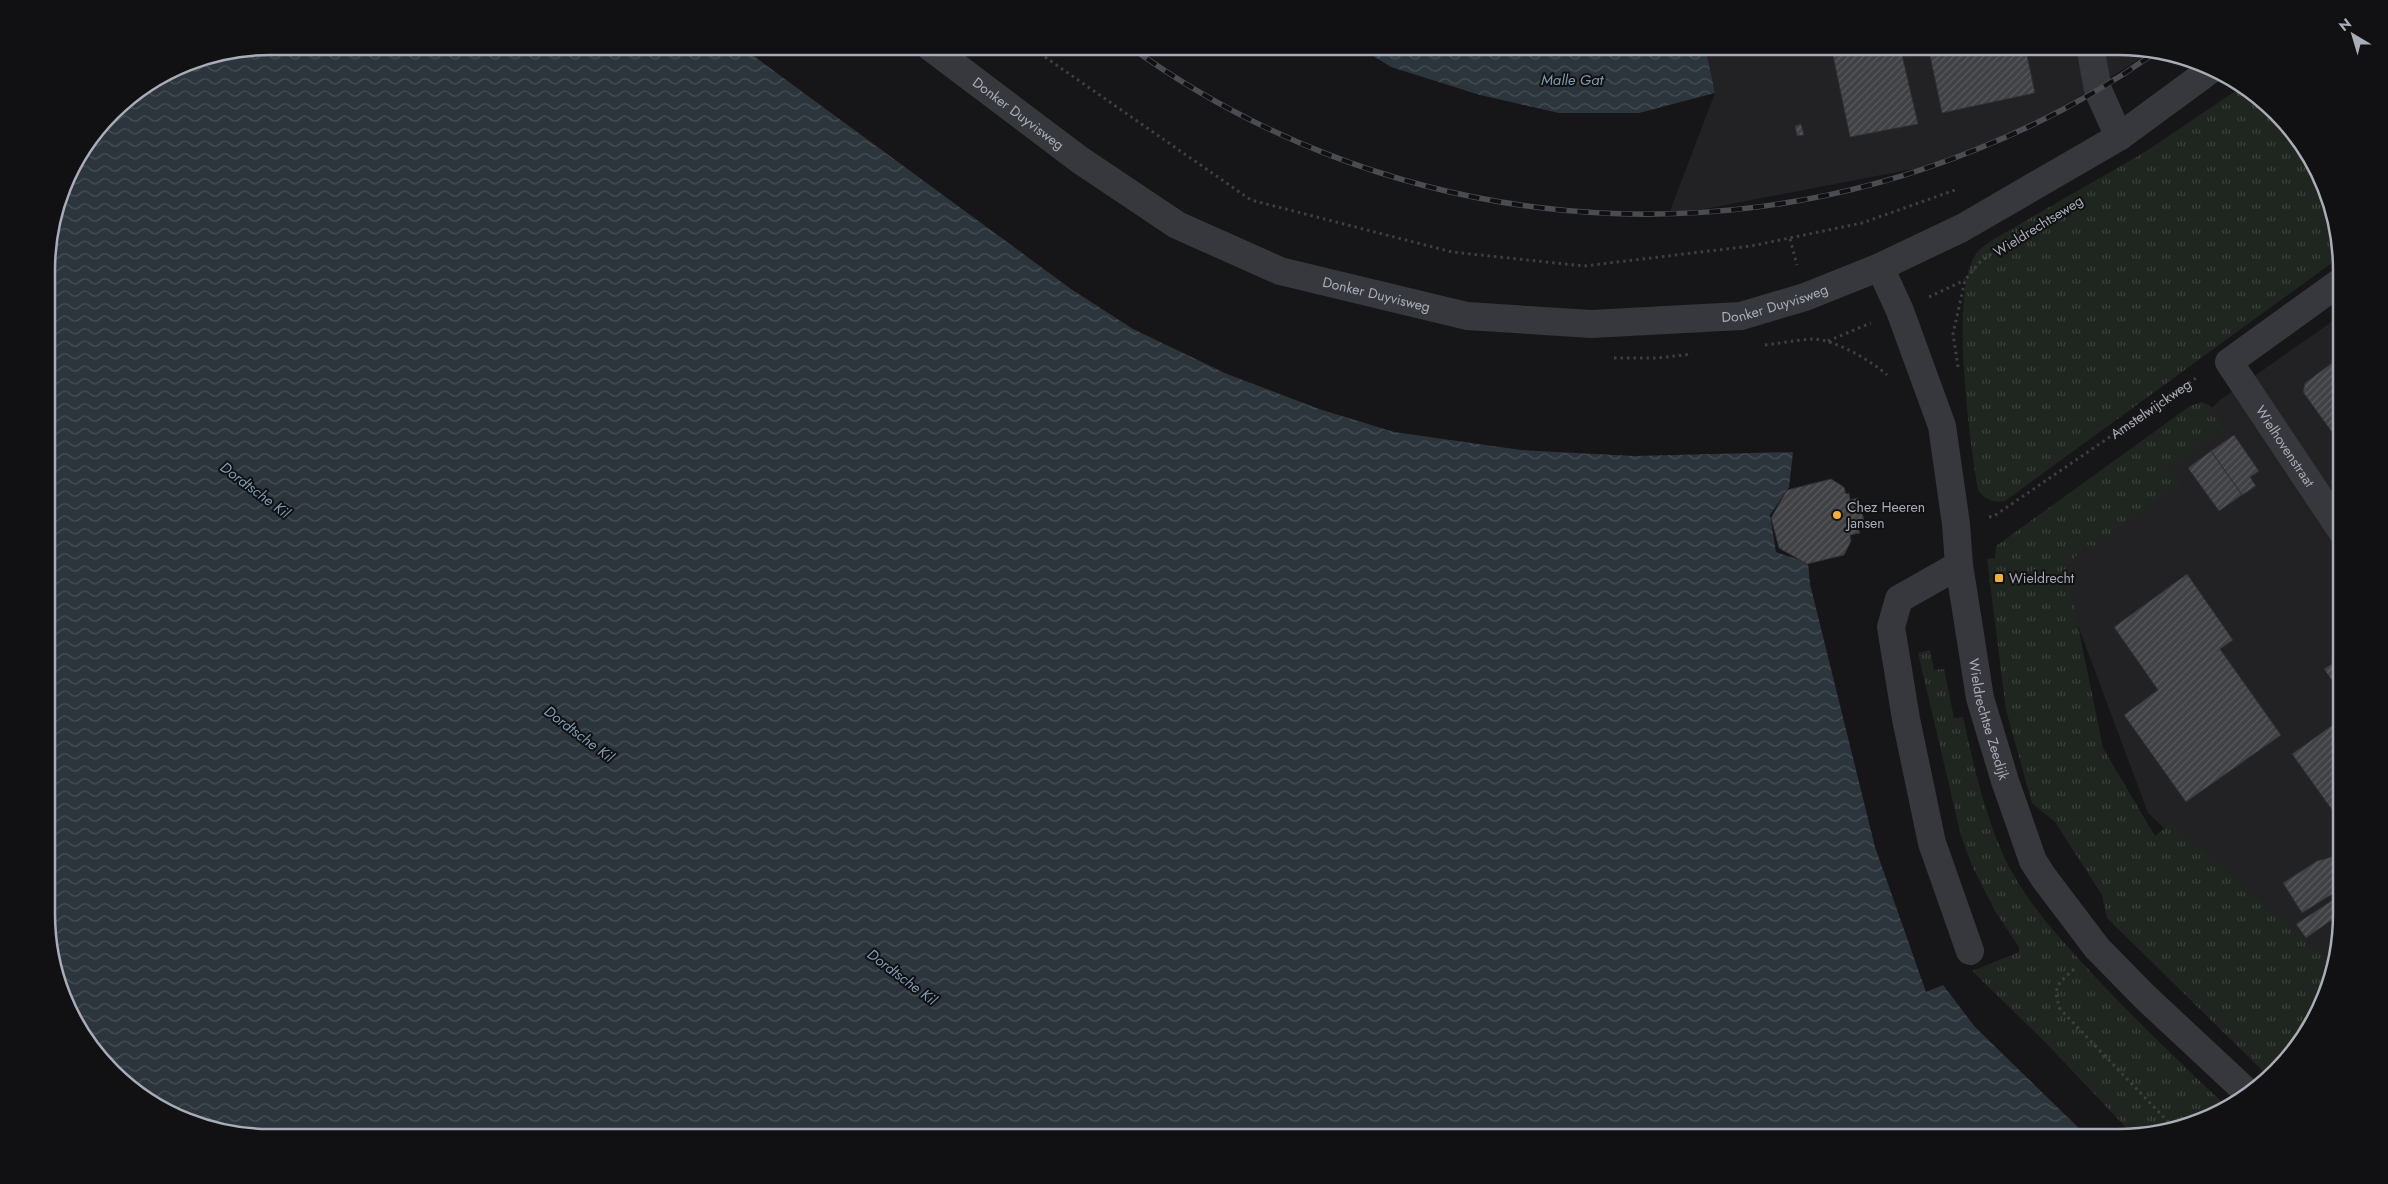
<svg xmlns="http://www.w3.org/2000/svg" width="2388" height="1184" viewBox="0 0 2388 1184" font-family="Jost,sans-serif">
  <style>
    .built { fill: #222225 }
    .grass { fill: url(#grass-tufts) }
    .water { fill: url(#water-waves) }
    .building { fill: url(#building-hatch); stroke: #303034 }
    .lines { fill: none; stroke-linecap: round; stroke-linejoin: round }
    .path { stroke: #3d3f44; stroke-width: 3; stroke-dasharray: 2.5 4; stroke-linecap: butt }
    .minor { stroke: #37383d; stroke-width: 28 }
    .rail-casing { stroke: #4a4c52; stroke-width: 5.5 }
    .rail { stroke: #111113; stroke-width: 4; stroke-dasharray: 11; stroke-linecap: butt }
    .poi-dot { fill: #f2b134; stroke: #111113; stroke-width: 2 }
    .labels { text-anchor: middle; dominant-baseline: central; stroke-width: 4; stroke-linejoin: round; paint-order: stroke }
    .street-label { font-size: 14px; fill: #a8adb8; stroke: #111113 }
    .poi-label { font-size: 14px; fill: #a8adb8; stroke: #111113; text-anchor: start }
    .water-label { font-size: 15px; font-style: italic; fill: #7f9bb3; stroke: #111113 }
    .rim { fill: none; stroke: #a8adb8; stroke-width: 2.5 }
  </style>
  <defs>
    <pattern id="grass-tufts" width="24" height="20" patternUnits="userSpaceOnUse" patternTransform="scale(1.25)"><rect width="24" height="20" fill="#1e261f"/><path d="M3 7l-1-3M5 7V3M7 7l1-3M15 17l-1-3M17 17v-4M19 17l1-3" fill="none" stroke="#3c433d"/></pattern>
    <pattern id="water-waves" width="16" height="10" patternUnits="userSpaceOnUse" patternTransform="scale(1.25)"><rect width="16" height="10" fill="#2c353c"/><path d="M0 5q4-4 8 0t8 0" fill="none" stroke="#485056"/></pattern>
    <pattern id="building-hatch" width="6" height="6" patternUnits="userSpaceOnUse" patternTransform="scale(1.25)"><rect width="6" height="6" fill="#404145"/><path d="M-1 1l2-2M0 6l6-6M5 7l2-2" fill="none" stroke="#595a5e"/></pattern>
  </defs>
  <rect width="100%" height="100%" fill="#161618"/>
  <!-- built -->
  <g class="built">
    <path d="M1705 46H2118L2149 53 2039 122 1939 164 1668 216 1715 93Z"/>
    <path d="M2340 316 2342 914 2326 982 2148 813 2055 564 2220 400Z"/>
  </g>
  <!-- grass -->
  <g class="grass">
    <path d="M2240 88C2254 100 2286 122 2296 135 2321 167 2340 217 2340 257L2005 501C1993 503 1985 500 1978 490 1970 442 1949 292 1976 254 1980 248 1988 243 1994 239L2145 152Z"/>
    <path d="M2202 402 2211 406 2226 428 2170 470 2180 484 2094 546 2086 545 2066 567 2103 748 2155 836 2172 822 2331 962 2319 1013 2286 1062 2269 1077 2107 918 2102 895 2055 822 2032 803 2006 710 1987 559 1995 558 1996 546 2190 406Z"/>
    <path d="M1930 650 1934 670 1944 669 1954 718 1963 717C1973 763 1983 808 2002 852 2021 896 2055 933 2087 968 2132 1017 2180 1062 2227 1107L2190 1126 2135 1137 2044 1041 1972 971 2019 952V947L1995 911 1973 868 1961 836 1918 653Z"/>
  </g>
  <!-- water -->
  <g class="water">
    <path d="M270 46H740L1071 289 1133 329 1227 374 1319 409 1394 432 1521 450 1634 456 1793 452 1789 487 1770 515 1776 552 1808 563 1810 584 1875 847 1926 992 1943 985 1975 1027 2088 1137 270 1138 171 1115 92 1050 63 999 48 944 47 255 69 171 122 102 185 63Z"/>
    <path d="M1357 46H1705L1715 93 1639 113H1559L1480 95 1391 67Z"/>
  </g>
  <!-- building -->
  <g class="building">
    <path d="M1831 46H1900L1918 124 1850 137Z"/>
    <path d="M1928 46H2009V48L2025 46 2035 93 1942 113Z"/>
    <path d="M1801 124 1804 135 1797 136 1795 126Z"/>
    <path d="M2340 357V437L2337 439 2303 392 2305 383Z"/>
    <path d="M2234 435 2259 471 2250 477 2256 486 2242 495 2211 451Z"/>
    <path d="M2211 451 2242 495 2219 511 2188 468Z"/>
    <path d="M1831 479 1844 487 1846 494 1849 493 1850 500 1858 498 1865 524 1857 526 1860 533 1850 535 1851 541 1844 555 1807 564 1779 548 1771 518 1787 490Z"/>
    <path d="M2187 574 2233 640 2220 649 2281 735 2186 802 2124 715 2158 690 2114 627Z"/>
    <path d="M2341 658V689L2339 690 2324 669Z"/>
    <path d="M2341 719V820L2340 821 2292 754Z"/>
    <path d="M2342 854V888L2302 913 2283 883 2317 861Z"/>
    <path d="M2342 894V914L2339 927 2333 919 2306 938 2296 924Z"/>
  </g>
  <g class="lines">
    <!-- path -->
    <g class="path">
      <path d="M1029 46 1251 200 1452 252 1584 266 1751 246 1862 223 1958 189"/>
      <path d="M1790 239 1797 265"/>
      <path d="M1929 297 1965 280"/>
      <path d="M1828 341 1871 323"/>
      <path d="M1765 345C1781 343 1797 340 1813 339 1834 339 1872 361 1887 375"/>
      <path d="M1614 358H1658L1692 354"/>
      <path d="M1958 367 1953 334 1965 280 1979 263 2007 242"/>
      <path id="s1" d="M1989 517 1994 516 2199 376"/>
      <path d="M2074 969C2058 984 2052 986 2060 1009L2175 1129"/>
    </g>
    <!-- minor -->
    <g class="minor">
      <path id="s2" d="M929 46 1080 160 1177 225 1280 271 1467 316 1591 324 1741 316 1805 297 1880 267 1962 228 2119 137 2213 68"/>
      <path d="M2090 46 2098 90 2119 137"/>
      <path id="s3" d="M1880 267 1900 311 1942 426 1956 524 1959 565 1980 698 2005 781 2033 861 2044 878 2097 948 2145 997 2249 1094"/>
      <path id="s4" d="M2340 282 2229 362 2341 530"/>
      <path d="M1959 565 1899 599 1891 627 1906 719 1932 843 1970 951"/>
    </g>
    <defs>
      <path id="rail" d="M1129 46C1375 224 1693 264 1975 150 2038 125 2097 94 2153 54"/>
    </defs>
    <!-- rail casing -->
    <use href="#rail" class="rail-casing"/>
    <!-- rail -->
    <use href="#rail" class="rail"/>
  </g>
  <!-- markers -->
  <g class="poi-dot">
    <circle cx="1837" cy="515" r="5"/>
    <rect x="1994" y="573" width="10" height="10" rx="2.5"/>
  </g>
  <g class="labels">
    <!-- street labels -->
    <g class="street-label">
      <text stroke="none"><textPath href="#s2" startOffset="112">Donker Duyvisweg</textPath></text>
      <text transform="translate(2038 226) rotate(-32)">Wieldrechtseweg</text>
      <text stroke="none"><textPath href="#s2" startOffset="518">Donker Duyvisweg</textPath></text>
      <text stroke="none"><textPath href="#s2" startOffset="921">Donker Duyvisweg</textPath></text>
      <text stroke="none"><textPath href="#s1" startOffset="195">Amstelwijckweg</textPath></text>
      <text stroke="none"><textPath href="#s4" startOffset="238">Wielhovenstraat</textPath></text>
      <text stroke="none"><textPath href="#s3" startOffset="468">Wieldrechtse Zeedijk</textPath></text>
    </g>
    <!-- poi labels -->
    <g class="poi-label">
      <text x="1847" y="507">Chez Heeren<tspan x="1847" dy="16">Jansen</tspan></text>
      <text x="2009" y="578">Wieldrecht</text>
    </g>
    <!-- water labels -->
    <g class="water-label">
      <text x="1572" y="80">Malle Gat</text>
      <text transform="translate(255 490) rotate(37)">Dordtsche Kil</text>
      <text transform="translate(579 734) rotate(37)">Dordtsche Kil</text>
      <text transform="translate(902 977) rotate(37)">Dordtsche Kil</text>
    </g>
  </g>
  <!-- crop -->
  <path d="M0 0H2388V1184H0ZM270 55H2118A215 215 0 0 1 2333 270V914A215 215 0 0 1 2118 1129H270A215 215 0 0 1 55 914V270A215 215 0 0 1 270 55Z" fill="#111113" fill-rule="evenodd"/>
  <path class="rim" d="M270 55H2118A215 215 0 0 1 2333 270V914A215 215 0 0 1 2118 1129H270A215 215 0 0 1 55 914V270A215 215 0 0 1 270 55Z"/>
  <!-- north arrow -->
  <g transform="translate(2353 35) rotate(322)" stroke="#111113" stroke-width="4" paint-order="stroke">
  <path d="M0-4L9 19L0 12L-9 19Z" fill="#a8adb8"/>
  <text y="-8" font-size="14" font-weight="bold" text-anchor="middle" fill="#a8adb8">N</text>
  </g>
</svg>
